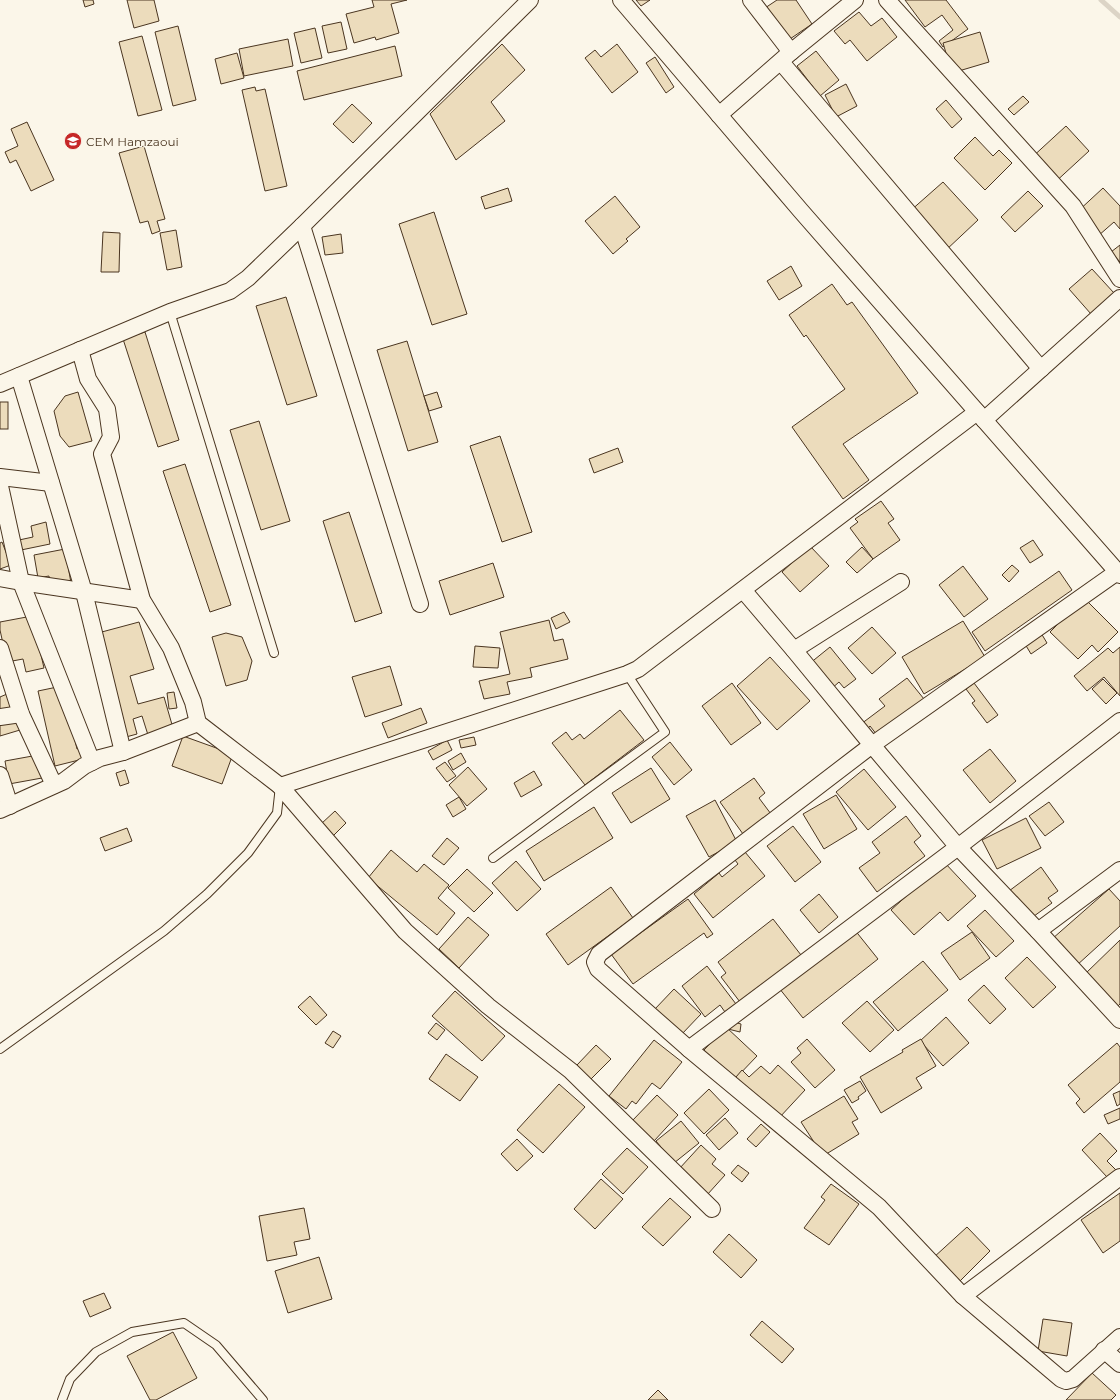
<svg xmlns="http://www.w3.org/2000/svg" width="1120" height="1400" viewBox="0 0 1120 1400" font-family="Montserrat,sans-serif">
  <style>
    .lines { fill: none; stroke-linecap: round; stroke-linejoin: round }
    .stream { stroke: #dcd4c6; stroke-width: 5 }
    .building { fill: #ecdcbc; stroke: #4a3520 }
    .service-casing { stroke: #4a3520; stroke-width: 10 }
    .minor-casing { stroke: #4a3520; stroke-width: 18 }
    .service { stroke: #fbf6e9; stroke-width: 8 }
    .minor { stroke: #fbf6e9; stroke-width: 16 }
    .labels { text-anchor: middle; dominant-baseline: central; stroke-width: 3; stroke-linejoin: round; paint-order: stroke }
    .poi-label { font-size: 12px; fill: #4a3520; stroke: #fbf6e9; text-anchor: start }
  </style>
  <rect width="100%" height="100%" fill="#fbf6e9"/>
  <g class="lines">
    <!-- stream -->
    <path class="stream" d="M1101 0 1120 17"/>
  </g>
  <!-- building -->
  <g class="building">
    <path d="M83 0H93L94 4 85 7Z"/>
    <path d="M127 0H154L159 21 134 28Z"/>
    <path d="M372 0H407L391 4 399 33 376 40 375 37 354 43 346 14 374 7Z"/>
    <path d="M636 0H650L641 6Z"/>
    <path d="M777 0H796L812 24 787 41 765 8Z"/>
    <path d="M905 0H946L968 29 943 47 939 41 953 30 942 15 925 27Z"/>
    <path d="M859 12 871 26 882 18 897 37 867 61 850 40 845 44 834 31Z"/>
    <path d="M341 22 347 49 328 53 322 26Z"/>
    <path d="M178 26 196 100 173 106 155 32Z"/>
    <path d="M315 28 322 58 301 63 294 33Z"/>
    <path d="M980 32 989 62 952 73 943 43Z"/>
    <path d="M142 36 162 110 138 116 119 42Z"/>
    <path d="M288 39 293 66 244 76 239 49Z"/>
    <path d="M502 44 525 70 491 102 505 121 456 160 430 114Z"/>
    <path d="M617 44 638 72 612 93 585 58 595 50 601 57Z"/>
    <path d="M395 46 402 76 304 100 297 71Z"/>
    <path d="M816 51 839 80 820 96 797 66Z"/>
    <path d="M237 53 244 78 221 84 215 59Z"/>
    <path d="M655 57 674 87 666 93 646 63Z"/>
    <path d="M846 84 857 106 836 117 825 95Z"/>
    <path d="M255 87 256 91 265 89 287 186 265 191 242 90Z"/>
    <path d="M1023 96 1029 102 1014 115 1008 109Z"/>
    <path d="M946 100 962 119 952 128 936 109Z"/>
    <path d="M352 104 372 123 353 143 333 124Z"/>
    <path d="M27 122 54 180 31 191 16 160 10 163 5 152 18 146 11 129Z"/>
    <path d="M1066 126 1089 151 1052 185 1029 160Z"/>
    <path d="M975 137 993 156 999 150 1012 163 985 190 954 158Z"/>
    <path d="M144 146 165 219 157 221 160 231 152 234 148 221 140 223 119 153Z"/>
    <path d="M943 182 978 220 945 251 909 212Z"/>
    <path d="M508 188 512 201 485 209 481 197Z"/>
    <path d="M1103 188 1120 206V229L1114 222 1098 236 1076 213Z"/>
    <path d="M1028 191 1043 206 1015 232 1001 217Z"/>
    <path d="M615 196 640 227 626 239 628 241 613 254 585 221Z"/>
    <path d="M434 212 467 314 432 325 399 224Z"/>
    <path d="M176 230 182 267 167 270 160 233Z"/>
    <path d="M103 232 120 233 119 272H101Z"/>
    <path d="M341 234 343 253 325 255 322 237Z"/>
    <path d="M1120 245V262L1111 252Z"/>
    <path d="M791 266 802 286 779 300 767 281Z"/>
    <path d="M1092 269 1114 293 1091 314 1069 289Z"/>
    <path d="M832 284 847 305 852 302 918 393 843 444 869 480 843 499 792 427 845 389 806 335 804 337 789 315Z"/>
    <path d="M286 297 317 396 287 405 256 306Z"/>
    <path d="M145 332 179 440 158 447 123 339Z"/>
    <path d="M407 341 438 442 408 451 377 350Z"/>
    <path d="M78 392 92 441 69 447 60 436 54 411 65 396Z"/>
    <path d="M437 392 442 407 429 411 424 396Z"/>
    <rect x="0" y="402" width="8" height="27"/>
    <path d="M259 421 290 521 261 530 230 430Z"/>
    <path d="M500 436 532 532 502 542 470 446Z"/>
    <path d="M618 448 623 462 594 473 589 459Z"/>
    <path d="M185 464 231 605 210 612 163 471Z"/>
    <path d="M881 501 894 519 888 523 900 540 873 559 850 528 858 522 855 519Z"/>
    <path d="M349 512 382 613 355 622 323 521Z"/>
    <path d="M46 522 50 544 21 550 19 540 33 537 31 526Z"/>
    <path d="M1033 540 1043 555 1030 563 1020 548Z"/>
    <path d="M2 542 11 565 0 569V543Z"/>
    <path d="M810 546 829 566 800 592 782 572Z"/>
    <path d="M862 547 873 559 857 573 846 562Z"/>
    <path d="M65 549 71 583 50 586 49 576 38 578 34 555Z"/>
    <path d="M493 563 504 597 450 615 439 581Z"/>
    <path d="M1012 565 1019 571 1009 582 1002 575Z"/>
    <path d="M963 566 988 599 964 617 939 585Z"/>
    <path d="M1059 571 1072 590 985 651 972 632Z"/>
    <path d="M1084 598 1118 632 1098 652 1092 645 1078 659 1050 632Z"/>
    <path d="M564 612 570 622 556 629 551 618Z"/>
    <path d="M32 616 44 668 26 672 23 659 7 662 0 630V622Z"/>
    <path d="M549 620 554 641 563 639 568 659 530 668 532 677 507 682 510 694 484 699 479 681 510 674 500 632Z"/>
    <path d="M963 621 985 657 924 694 902 657Z"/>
    <path d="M139 622 154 669 130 676 138 704 164 697 173 728 148 735 142 716 133 719 137 734 126 737 98 633Z"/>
    <path d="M872 627 896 653 872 674 848 648Z"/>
    <path d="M226 633 242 637 252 661 247 680 226 686 212 637Z"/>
    <path d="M1041 633 1047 643 1031 654 1025 644Z"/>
    <path d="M475 646 500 648 498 668 473 667Z"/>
    <path d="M830 647 856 679 844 688 839 682 830 690 809 664Z"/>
    <path d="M1120 647V696L1104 677 1087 691 1074 676 1108 648 1113 653Z"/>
    <path d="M770 657 810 701 777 730 737 686Z"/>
    <path d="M390 666 402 705 365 717 352 677Z"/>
    <path d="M907 678 924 699 877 735 870 726 866 731 861 724 885 706 879 699Z"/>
    <path d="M1103 679 1117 693 1106 704 1092 689Z"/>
    <path d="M732 683 761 723 731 745 702 706Z"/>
    <path d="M974 683 998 715 987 723 972 703 975 701 966 689Z"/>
    <path d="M62 686 77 749 80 748 83 759 55 766 38 691Z"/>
    <path d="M174 692 177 708 169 709 167 693Z"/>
    <path d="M7 694 13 709 0 714V697Z"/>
    <path d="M421 708 427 723 388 738 382 723Z"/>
    <path d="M620 710 644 740 585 785 552 743 566 732 572 740 580 734 584 739Z"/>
    <path d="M17 720 20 730 0 736V725Z"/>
    <path d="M183 736 233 754 222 784 172 766Z"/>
    <path d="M474 737 476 745 461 748 459 740Z"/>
    <path d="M447 740 452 750 433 760 428 751Z"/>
    <path d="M670 742 692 770 674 785 652 757Z"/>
    <path d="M990 749 1016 781 990 803 963 770Z"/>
    <path d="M461 753 466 762 453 770 448 761Z"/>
    <path d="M38 755 42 778 9 784 5 761Z"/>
    <path d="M445 762 456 776 447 782 436 768Z"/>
    <path d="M468 767 487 789 467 806 449 785Z"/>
    <path d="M651 768 670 799 631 823 612 793Z"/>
    <path d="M864 769 896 807 868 830 836 792Z"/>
    <path d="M125 770 129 783 120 786 116 773Z"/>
    <path d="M534 771 542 785 521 797 514 783Z"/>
    <path d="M754 778 765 793 759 798 771 814 743 834 720 802Z"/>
    <path d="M836 795 857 829 824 849 803 814Z"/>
    <path d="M459 797 466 809 453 817 446 805Z"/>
    <path d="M715 800 737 842 709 857 686 816Z"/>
    <path d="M1049 802 1064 822 1045 836 1029 816Z"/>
    <path d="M594 807 613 838 544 881 526 851Z"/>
    <path d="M335 811 346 823 333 836 321 824Z"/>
    <path d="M906 816 921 836 914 842 925 856 877 892 859 868 880 853 872 842Z"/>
    <path d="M1026 818 1041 848 997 869 982 840Z"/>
    <path d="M793 826 821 862 795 882 767 846Z"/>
    <path d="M127 828 132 841 105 851 100 838Z"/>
    <path d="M447 838 459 848 444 865 432 856Z"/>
    <path d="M391 850 417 872 424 864 449 885 438 898 455 913 437 935 368 878Z"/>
    <path d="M745 852 765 876 713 918 694 894 719 873 722 877 738 864 735 860Z"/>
    <path d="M516 861 541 889 517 911 492 883Z"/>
    <path d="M944 862 976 896 948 921 940 912 914 935 891 910Z"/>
    <path d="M1041 867 1058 891 1048 898 1052 903 1030 919 1009 891Z"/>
    <path d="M467 869 493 893 474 912 448 888Z"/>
    <path d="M611 887 633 918 568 965 546 934Z"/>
    <path d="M1109 889 1120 901V926L1076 966 1052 939Z"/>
    <path d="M819 894 838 917 819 933 800 910Z"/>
    <path d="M688 899 713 934 707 938 704 933 633 984 611 954Z"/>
    <path d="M985 910 1014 941 996 957 967 926Z"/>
    <path d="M468 917 489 935 459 968 439 949Z"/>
    <path d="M773 919 801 955 740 1002 721 977 726 973 718 962Z"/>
    <path d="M854 929 878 959 803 1018 779 988Z"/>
    <path d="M972 932 990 958 960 980 941 953Z"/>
    <path d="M1120 940V1004L1116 1008 1085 974Z"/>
    <path d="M1027 957 1056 987 1033 1008 1005 978Z"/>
    <path d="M923 961 948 990 898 1031 873 1002Z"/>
    <path d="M707 966 736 1004 725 1012 720 1005 705 1017 682 986Z"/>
    <path d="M984 985 1006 1009 990 1024 968 1000Z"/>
    <path d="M674 989 701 1014 681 1035 654 1010Z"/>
    <path d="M455 991 505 1036 482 1061 432 1016Z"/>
    <path d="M310 996 327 1015 316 1025 298 1007Z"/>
    <path d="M867 1001 894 1030 870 1052 842 1023Z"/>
    <path d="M946 1017 969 1043 943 1066 920 1041Z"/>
    <path d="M730 1021 741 1024 740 1032 728 1029Z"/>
    <path d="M436 1023 445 1030 437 1040 428 1033Z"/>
    <path d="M726 1027 757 1056 735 1079 704 1050Z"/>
    <path d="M333 1031 341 1036 333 1048 325 1043Z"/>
    <path d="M807 1039 835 1070 815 1088 791 1062 801 1053 797 1048Z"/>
    <path d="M921 1039 936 1066 916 1078 922 1088 881 1113 860 1077 903 1052 902 1050Z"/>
    <path d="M654 1040 682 1062 660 1089 652 1083 636 1104 632 1101 626 1109 609 1096Z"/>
    <path d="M1117 1043 1120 1047V1082L1084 1113 1076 1103 1080 1099 1068 1085Z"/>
    <path d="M596 1045 611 1059 591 1079 577 1065Z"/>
    <path d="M446 1054 478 1077 460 1101 429 1079Z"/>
    <path d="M778 1065 805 1090 779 1118 736 1077 742 1070 749 1077 761 1066 770 1074Z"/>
    <path d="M860 1081 866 1091 858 1097 859 1099 852 1103 844 1090Z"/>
    <path d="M559 1084 585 1107 543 1153 517 1130Z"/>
    <path d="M709 1089 729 1110 704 1134 684 1113Z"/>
    <path d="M1120 1091V1104L1117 1106 1113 1094Z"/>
    <path d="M657 1095 678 1115 654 1141 632 1121Z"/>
    <path d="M844 1096 858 1119 852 1122 859 1134 823 1156 801 1122Z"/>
    <path d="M1120 1108V1119L1108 1124 1104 1115Z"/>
    <path d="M725 1118 738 1133 719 1150 706 1135Z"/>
    <path d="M681 1121 699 1143 674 1163 656 1141Z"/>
    <path d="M761 1124 770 1132 756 1147 747 1139Z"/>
    <path d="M1100 1133 1117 1151 1107 1161 1116 1170 1107 1177 1082 1150Z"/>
    <path d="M517 1139 533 1156 517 1171 501 1154Z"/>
    <path d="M701 1145 716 1159 712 1164 725 1175 707 1195 679 1169Z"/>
    <path d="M627 1148 648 1167 623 1194 602 1174Z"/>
    <path d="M738 1165 749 1173 742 1182 731 1173Z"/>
    <path d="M601 1179 623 1199 595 1229 574 1209Z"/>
    <path d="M831 1184 859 1204 829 1245 804 1228 825 1200 821 1197Z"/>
    <path d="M1120 1193V1241L1103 1253 1081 1220Z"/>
    <path d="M670 1198 691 1217 663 1246 642 1227Z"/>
    <path d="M304 1208 310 1239 294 1242 297 1255 267 1261 259 1216Z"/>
    <path d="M967 1227 990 1251 957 1284 933 1258Z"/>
    <path d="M729 1234 757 1260 741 1278 713 1252Z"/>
    <path d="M319 1257 332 1299 288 1313 275 1271Z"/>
    <path d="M104 1293 111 1308 90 1317 83 1301Z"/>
    <path d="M1043 1319 1072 1323 1067 1356 1038 1351Z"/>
    <path d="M762 1321 794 1349 782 1363 750 1335Z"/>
    <path d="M173 1332 197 1378 156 1400H150L127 1356Z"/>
    <path d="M1092 1373 1116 1395 1111 1400H1066Z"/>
    <path d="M658 1390 668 1400H648Z"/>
  </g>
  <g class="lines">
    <defs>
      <g id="service">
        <path d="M170 312 274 653"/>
        <path d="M493 858 665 732 627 674"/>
        <path d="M0 1049 164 931 207 894 248 853 277 813 280 786"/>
        <path d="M62 1400 70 1379 96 1352 132 1332 184 1323 216 1345 263 1400"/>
      </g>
      <g id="minor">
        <path d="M621 0 801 211 1120 575"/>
        <path d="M751 0 791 52"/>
        <path d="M887 0 1073 206 1120 279"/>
        <path d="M781 62 1041 369"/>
        <path d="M719 115 791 52 855 0"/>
        <path d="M302 226 420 604"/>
        <path d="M80 350 88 379 107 409 111 437 102 454 142 600 171 648 193 702 198 723 280 786 405 931 488 1006 571 1071 712 1209"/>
        <path d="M19 376 84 592 123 752"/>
        <path d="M0 384 170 312 230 291 248 278 302 226 530 0"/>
        <path d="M984 420 1120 298"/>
        <path d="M0 477 51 483"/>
        <path d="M0 486 21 582 92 762"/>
        <path d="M1117 572 872 745 599 954 595 962 598 969 689 1049 879 1207 963 1296 1061 1379 1066 1381 1073 1379 1120 1337"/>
        <path d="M0 578 21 582 142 600"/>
        <path d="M743 590 794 650 872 745 958 847 1038 931 1120 1020"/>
        <path d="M0 648 21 714 54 785"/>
        <path d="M794 650 901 582"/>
        <path d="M0 717 21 714"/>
        <path d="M0 775 10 806"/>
        <path d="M280 786 627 674 638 669 977 412"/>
        <path d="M0 810 64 781 84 766 100 758 123 752 198 723"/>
        <path d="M1038 931 1120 870"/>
        <path d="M689 1049 958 847 1120 721"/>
        <path d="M963 1296 1120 1177"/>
        <path d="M1104 1350 1120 1364"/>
      </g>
    </defs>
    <!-- service casing -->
    <use href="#service" class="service-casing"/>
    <!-- minor casing -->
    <use href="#minor" class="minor-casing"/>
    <!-- service -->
    <use href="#service" class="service"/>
    <!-- minor -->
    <use href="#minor" class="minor"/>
  </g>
  <!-- icons -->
  <defs>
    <symbol id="school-disc" viewBox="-11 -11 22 22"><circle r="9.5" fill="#c62828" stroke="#fbf6e9"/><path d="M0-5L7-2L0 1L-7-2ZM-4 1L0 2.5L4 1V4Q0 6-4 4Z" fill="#fff"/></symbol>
  </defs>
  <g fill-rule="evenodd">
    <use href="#school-disc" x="63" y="131" width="20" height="20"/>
  </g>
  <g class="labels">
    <!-- poi labels -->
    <g class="poi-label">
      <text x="86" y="141">CEM Hamzaoui</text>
    </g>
  </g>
</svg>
